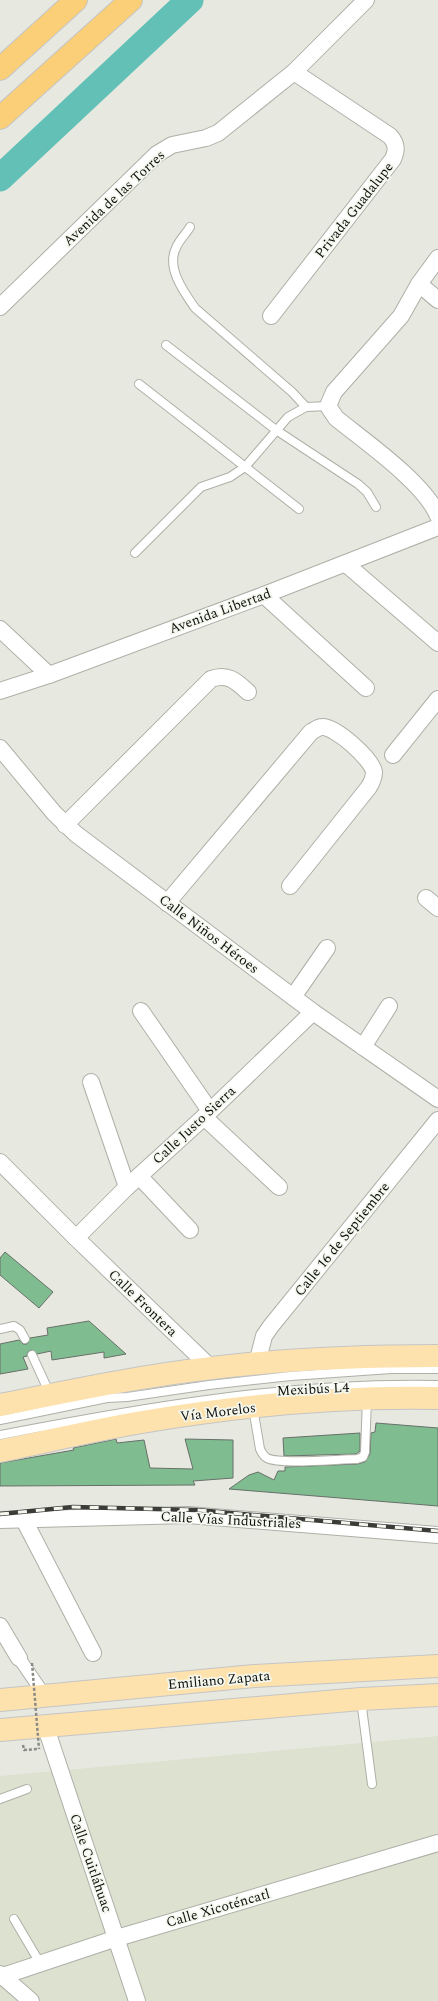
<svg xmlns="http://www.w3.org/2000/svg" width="438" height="2001" viewBox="0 0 438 2001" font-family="Spectral,serif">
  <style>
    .built { fill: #dde1d0 }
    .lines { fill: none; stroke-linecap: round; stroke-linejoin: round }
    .river { stroke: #62c0b7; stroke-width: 27 }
    .building { fill: #7fbd90; stroke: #686f69 }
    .service-casing { stroke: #aeb0a7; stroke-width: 10 }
    .pedestrian-casing { stroke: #aeb0a7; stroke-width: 14 }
    .minor-casing { stroke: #aeb0a7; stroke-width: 18 }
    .primary-casing { stroke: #c5c5c5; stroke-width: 24 }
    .motorway-casing { stroke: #c5c5c5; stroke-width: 24 }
    .path { stroke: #898b84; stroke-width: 2.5; stroke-dasharray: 3 2; stroke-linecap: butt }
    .service { stroke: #fff; stroke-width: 8 }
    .pedestrian { stroke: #fff; stroke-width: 12 }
    .minor { stroke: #fff; stroke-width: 16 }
    .primary { stroke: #fde2ad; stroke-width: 22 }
    .motorway { stroke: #fbcf77; stroke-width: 22 }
    .rail-casing { stroke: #3b3c38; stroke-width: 4.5 }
    .rail { stroke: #f4f7ed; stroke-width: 3; stroke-dasharray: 9; stroke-linecap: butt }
    .path-bridge { stroke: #898b84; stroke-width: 2.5; stroke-dasharray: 3 2; stroke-linecap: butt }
    .labels { text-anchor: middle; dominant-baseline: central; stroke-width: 3.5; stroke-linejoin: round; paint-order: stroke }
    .street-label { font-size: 14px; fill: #0e0f0c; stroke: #f4f7ed }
  </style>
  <rect width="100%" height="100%" fill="#e7e9e0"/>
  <!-- built -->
  <path class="built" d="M438 1736V2001H0V1776Z"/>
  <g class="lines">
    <!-- river -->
    <path class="river" d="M0 178 190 0"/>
  </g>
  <!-- building -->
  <g class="building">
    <path d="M5 1252 53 1292 39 1308 0 1275V1258Z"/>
    <path d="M89 1321 126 1354 104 1358V1352L52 1360 51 1351 37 1354 32 1350 28 1352 27 1356 23 1357 28 1369 0 1374V1344L19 1340 23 1344H27L30 1338 48 1335 47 1328Z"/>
    <path d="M376 1423 438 1428V1506L229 1489 249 1475 258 1472 274 1480 278 1471H285V1467L357 1464 365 1462 370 1454 371 1433 375 1432Z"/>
    <path d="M360 1433V1451L356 1454 284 1456 283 1438Z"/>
    <path d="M116 1439 117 1443 144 1440 150 1468 193 1469 185 1439 233 1440V1478L193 1481 195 1485 0 1486V1463L74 1450 73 1448Z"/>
  </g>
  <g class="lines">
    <defs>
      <g id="service">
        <path d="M190 227C186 234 179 240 176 248 166 268 184 292 195 308L292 392 306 407 328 406"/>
        <path d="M166 345 276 430 358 484 367 492 376 507"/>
        <path d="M139 384 299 509"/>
        <path d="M135 553 201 487 230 477 245 467 288 417 306 407"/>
        <path d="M0 1329 14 1326 20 1330 25 1339"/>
        <path d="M32 1355 50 1394"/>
        <path d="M253 1408 260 1449C262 1453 263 1456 267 1458 280 1465 339 1459 357 1459L363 1457 365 1452 367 1399"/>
        <path d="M0 1420 107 1398 127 1397 209 1385 291 1376 391 1369H438"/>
        <path d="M0 1435C145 1407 289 1382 438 1385"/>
        <path d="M361 1700 372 1784"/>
        <path d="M0 1799 27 1789"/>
        <path d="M14 1919 40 1963"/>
      </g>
      <path id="pedestrian" d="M19 1658 45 1696"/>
      <g id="minor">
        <path d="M438 258 419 284 401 316 334 392 328 406 336 418C364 441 425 483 438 516"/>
        <path d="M419 284 438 300"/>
        <path d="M0 307 157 154 172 145 206 138 218 133 294 72 366 0"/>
        <path d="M271 316 393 159C397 150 397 144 390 136L294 72"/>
        <path d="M346 564 438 643"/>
        <path d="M264 595 366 688"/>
        <path d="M0 629 49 675"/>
        <path d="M0 691 49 675 264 595 438 527"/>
        <path d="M0 748 54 813 76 834 313 1012 438 1099"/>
        <path d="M393 755 438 699"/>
        <path d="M65 825 211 679C228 673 236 681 248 692"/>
        <path d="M426 898 438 908"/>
        <path d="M167 903 311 732C315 730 318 727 322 727 335 726 372 759 374 772 374 777 372 782 369 787L290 886"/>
        <path d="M293 997 327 948"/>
        <path d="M141 1011 210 1111"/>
        <path d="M363 1047 389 1006"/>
        <path d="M91 1082 127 1187"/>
        <path d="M204 1117 279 1187"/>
        <path d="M0 1162 76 1238 211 1368"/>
        <path d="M139 1176 190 1230"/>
        <path d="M76 1238 127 1187 204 1117 313 1012"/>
        <path d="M257 1363 264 1336 271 1326 438 1120"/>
        <path d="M0 1520 188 1515 438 1535"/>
        <path d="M24 1520 93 1653"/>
        <path d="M0 1626 19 1658"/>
        <path d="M45 1725 137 2001"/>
        <path d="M0 1974 31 2001"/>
        <path d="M0 1977 117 1938 438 1843"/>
      </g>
      <g id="primary">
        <path d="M0 1405C70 1391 141 1376 212 1368 287 1359 362 1356 438 1356"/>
        <path d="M0 1451C49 1441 99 1429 148 1421 244 1405 341 1396 438 1398"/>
        <path d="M0 1700 254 1676 438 1666"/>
        <path d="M0 1730 361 1699 438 1695"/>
      </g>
      <g id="motorway">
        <path d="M0 69 76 0"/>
        <path d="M0 118 131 0"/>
      </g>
    </defs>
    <!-- service casing -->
    <use href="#service" class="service-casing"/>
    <!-- pedestrian casing -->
    <use href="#pedestrian" class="pedestrian-casing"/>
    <!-- minor casing -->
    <use href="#minor" class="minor-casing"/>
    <!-- primary casing -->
    <use href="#primary" class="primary-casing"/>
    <!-- motorway casing -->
    <use href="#motorway" class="motorway-casing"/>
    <!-- path -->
    <path class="path" d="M23 1745 24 1750 38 1749"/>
    <!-- service -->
    <use href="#service" class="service"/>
    <!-- pedestrian -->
    <use href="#pedestrian" class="pedestrian"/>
    <!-- minor -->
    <use href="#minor" class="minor"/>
    <!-- primary -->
    <use href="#primary" class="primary"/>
    <!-- motorway -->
    <use href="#motorway" class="motorway"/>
    <defs>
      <path id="rail" d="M0 1514 73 1507 197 1510 438 1531"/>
    </defs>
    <!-- rail casing -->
    <use href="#rail" class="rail-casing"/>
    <!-- rail -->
    <use href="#rail" class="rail"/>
    <!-- path-bridge -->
    <path class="path-bridge" d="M32 1663 39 1749"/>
  </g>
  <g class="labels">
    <!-- street labels -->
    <g class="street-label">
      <text transform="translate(114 198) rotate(-43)">Avenida de las Torres</text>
      <text transform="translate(354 210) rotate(-52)">Privada Guadalupe</text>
      <text transform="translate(220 611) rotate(-20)">Avenida Libertad</text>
      <text transform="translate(209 934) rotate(37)">Calle Niños Héroes</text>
      <text transform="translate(194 1125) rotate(-43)">Calle Justo Sierra</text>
      <text transform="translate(342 1239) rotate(-51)">Calle 16 de Septiembre</text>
      <text transform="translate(143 1303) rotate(44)">Calle Frontera</text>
      <text transform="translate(313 1389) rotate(-3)">Mexibús L4</text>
      <text transform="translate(218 1412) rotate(-7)">Vía Morelos</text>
      <text transform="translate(231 1520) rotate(3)">Calle Vías Industriales</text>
      <text transform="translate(219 1680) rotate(-5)">Emiliano Zapata</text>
      <text transform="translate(91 1863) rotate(71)">Calle Cuitláhuac</text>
      <text transform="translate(218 1908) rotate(-16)">Calle Xicoténcatl</text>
    </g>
  </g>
</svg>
